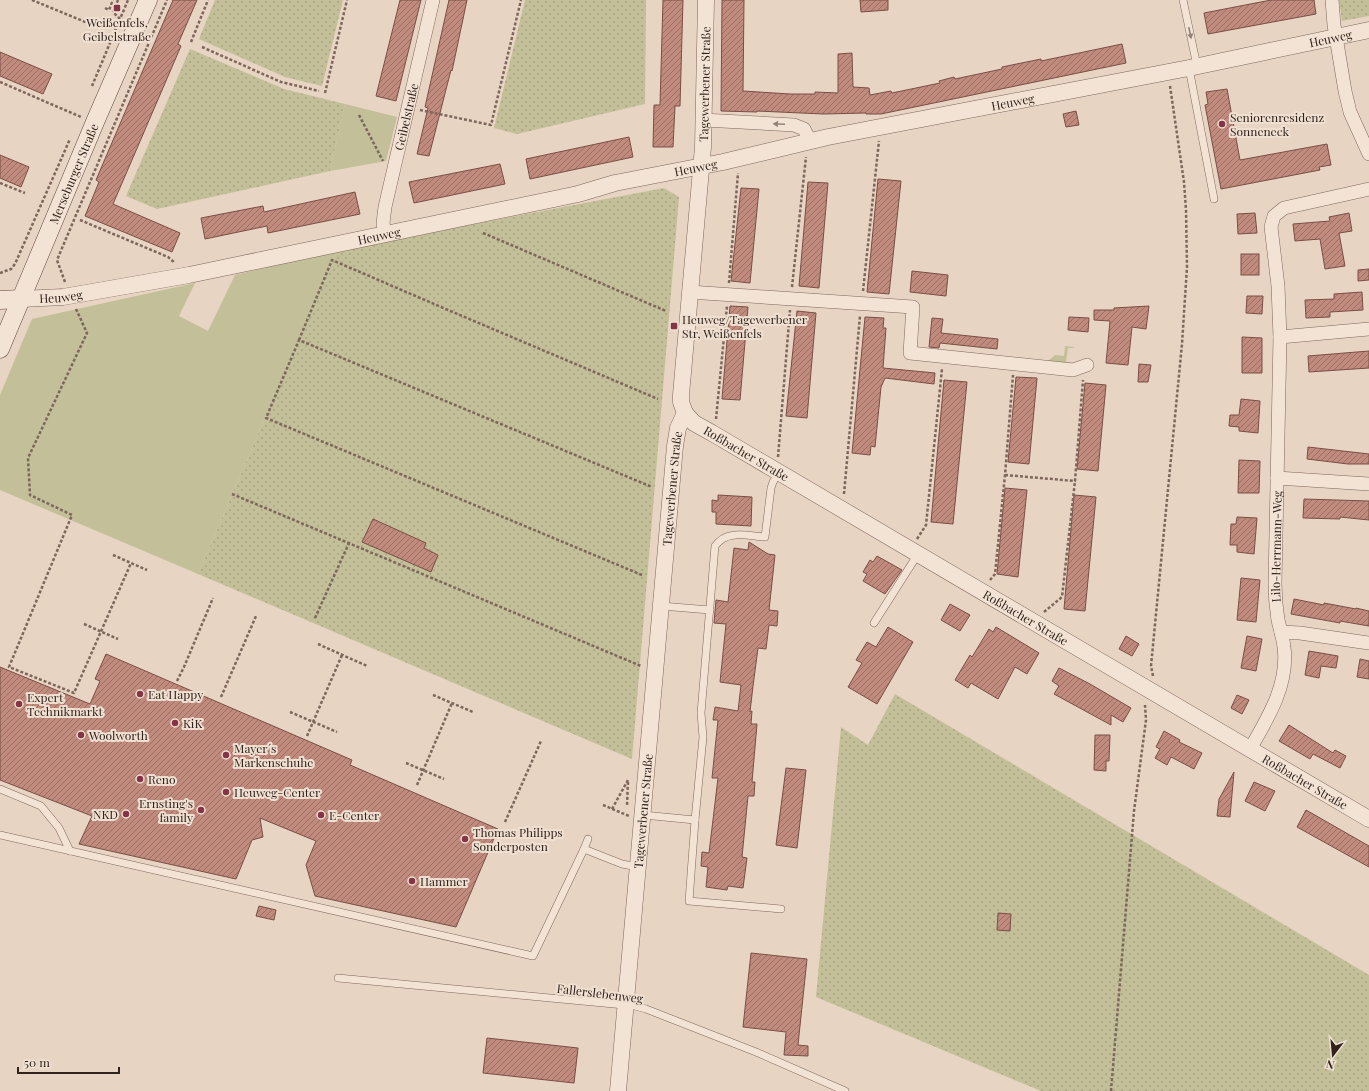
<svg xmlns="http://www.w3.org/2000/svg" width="1369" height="1091" viewBox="0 0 1369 1091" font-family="'Playfair Display',serif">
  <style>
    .green { fill: #c3bf98 }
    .garden { fill: url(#garden-dots) }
    .building { fill: url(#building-hatch); stroke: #7a4e45 }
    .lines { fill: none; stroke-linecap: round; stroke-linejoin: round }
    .service-casing { stroke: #7e665c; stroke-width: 8 }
    .minor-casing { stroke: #7e665c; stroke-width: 14 }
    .tertiary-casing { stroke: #7e665c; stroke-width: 17 }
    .secondary-casing { stroke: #60483f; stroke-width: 19 }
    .path { stroke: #7e665c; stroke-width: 2.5; stroke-dasharray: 3 2; stroke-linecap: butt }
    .service { stroke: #f3e3d4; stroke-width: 7 }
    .minor { stroke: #f3e3d4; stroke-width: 13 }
    .tertiary { stroke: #f3e3d4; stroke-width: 16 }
    .secondary { stroke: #f3e3d4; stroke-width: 18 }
    .oneway { fill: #928379 }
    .poi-dot { fill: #853446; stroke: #f0e0d1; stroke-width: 1.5 }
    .labels { text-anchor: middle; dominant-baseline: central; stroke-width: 4; stroke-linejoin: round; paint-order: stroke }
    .poi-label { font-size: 12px; fill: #30231e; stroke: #f0e0d1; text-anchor: start }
    .street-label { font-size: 12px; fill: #30231e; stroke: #f0e0d1 }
  </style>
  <defs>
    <pattern id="garden-dots" width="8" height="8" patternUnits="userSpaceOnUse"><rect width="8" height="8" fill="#c3bf98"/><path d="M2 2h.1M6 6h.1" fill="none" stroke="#a8a483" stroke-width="1.8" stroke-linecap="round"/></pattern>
    <pattern id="building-hatch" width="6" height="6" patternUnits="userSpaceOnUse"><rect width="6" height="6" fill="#c08a7d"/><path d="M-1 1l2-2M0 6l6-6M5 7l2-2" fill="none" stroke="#9c7066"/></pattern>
  </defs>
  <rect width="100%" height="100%" fill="#e7d4c2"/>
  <!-- green -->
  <g class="green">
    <path d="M345 104 397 117 386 161 330 171Z"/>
    <path d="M337 250 198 574 0 490V395L32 319 195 283 179 316 208 331 235 275Z"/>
    <path d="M1065 346 1073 347 1075 348H1068L1066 362 1073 363 1071 365 1047 362 1055 355 1064 356Z"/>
  </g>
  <!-- garden -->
  <g class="garden">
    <path d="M215 0H343L322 86 285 77 199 39Z"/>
    <path d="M525 0H646L645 104 517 134 494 128Z"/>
    <path d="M1339 0H1369V16L1342 21Z"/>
    <path d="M190 49 284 89 345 104 330 171 157 209 126 196Z"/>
    <path d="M664 188 679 197 632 759 198 574 337 250Z"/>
    <path d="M895 694 1369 975V1091H1041L816 997 841 727 868 745Z"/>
  </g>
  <!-- building -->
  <g class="building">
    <path d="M173 0H197L178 44 181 46 113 204 180 233 172 252 85 216 99 182 96 180Z"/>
    <path d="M400 0H421L396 101 376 96Z"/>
    <path d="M449 0H467L452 71 451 70 429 156 417 154 428 108 425 107Z"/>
    <path d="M663 0H683L680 106H675L673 147H653L654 105H660Z"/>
    <path d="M722 0H744L743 91 790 94H815V92L838 93V54L852 53 853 87 869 88 870 95 891 91 892 93 940 83 939 81 954 77 955 79 1002 69V67L1041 59V61L1122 44 1126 63 881 114H866V113L823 114 757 111V112L721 111Z"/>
    <path d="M860 0H888V10L861 12Z"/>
    <path d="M1271 0H1314L1316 14 1208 34 1204 13Z"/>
    <path d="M0 52 52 74 43 94 0 76Z"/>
    <path d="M1227 89 1240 160 1327 144 1331 165 1319 167 1320 170 1221 189 1205 105 1208 104 1206 92Z"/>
    <path d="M1076 111 1079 125 1066 127 1063 114Z"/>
    <path d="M629 137 633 157 530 179 526 159Z"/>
    <path d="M0 155 29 167 21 187 0 178Z"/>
    <path d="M500 164 505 184 414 203 409 182Z"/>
    <path d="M878 179 901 181 889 294 867 292Z"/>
    <path d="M808 182 828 183 819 288 799 286Z"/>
    <path d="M741 188 759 189 750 283 731 281Z"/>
    <path d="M355 192 360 214 268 233 267 226 205 239 201 218 263 206 264 212Z"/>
    <path d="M1255 213 1257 233 1238 234 1237 214Z"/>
    <path d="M1349 213 1352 231 1339 233 1345 266 1325 269 1320 239 1295 241 1293 224 1330 221 1329 217Z"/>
    <rect x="1241" y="254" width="18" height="21"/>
    <path d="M1369 269V280L1358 281V270Z"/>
    <path d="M912 271 948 275 946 296 910 292Z"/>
    <path d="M1362 292 1363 310 1330 312V317L1306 318 1305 300 1334 299V294Z"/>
    <path d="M1247 296H1263L1262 314 1246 313Z"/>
    <path d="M730 306 748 307 740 400 722 399Z"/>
    <path d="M1149 306 1146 329 1132 327 1128 365 1106 363 1110 321 1094 320V310H1114V308Z"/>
    <path d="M797 311 816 313 807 418 786 416Z"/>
    <path d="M865 317 884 318 883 328H886L883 368 935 373 934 384 885 378 881 387 875 447 871 446 870 455 852 453Z"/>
    <path d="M1069 317 1089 318 1088 332 1068 330Z"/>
    <path d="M932 318 943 319 941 333 998 339 997 349 940 343 939 348 929 347Z"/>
    <path d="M1242 337 1262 338V373H1242Z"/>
    <path d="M1369 351V368L1309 372 1308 356Z"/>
    <path d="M1139 364 1151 365 1148 382H1138Z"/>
    <path d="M1016 377 1037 378 1029 464 1008 462Z"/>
    <path d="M944 380 967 382 953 524 931 522Z"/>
    <path d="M1085 383 1106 385 1098 471 1077 469Z"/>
    <path d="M1241 399 1260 401 1258 433 1239 431V427L1229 426 1230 415H1239Z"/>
    <path d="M1308 447 1369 454V464H1348L1307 459Z"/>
    <path d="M1239 460 1260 461 1259 493H1238Z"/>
    <path d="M1005 488 1027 490 1018 577 997 574Z"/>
    <path d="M718 495 752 497 751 526 716 524V512H712V500L718 501Z"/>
    <path d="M1074 495 1096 497 1085 611 1064 609Z"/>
    <path d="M1304 499 1369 501V520L1340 517V519L1303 518Z"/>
    <path d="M1237 517 1257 518 1254 554 1237 552V545H1230L1231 524H1236Z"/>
    <path d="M373 519 426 543 424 548 438 555 431 572 362 542Z"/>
    <path d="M749 542 768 554 775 555 769 610 778 611 777 626 769 625 766 649 758 648 753 686 750 712 752 711 751 724H757L752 782H755L754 796H748L742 857 747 858 743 888 728 886 727 890 706 887 708 867 701 866 702 852 709 853 718 778H712L718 720H713L715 707 738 711 741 685 720 682 726 624 714 623 716 600 728 602 734 548 748 550Z"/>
    <path d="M877 556 902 570 885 594 863 581 867 574 863 572 870 560 873 562Z"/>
    <path d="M1241 578 1260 580 1256 622 1237 620Z"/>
    <path d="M1294 599 1324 605V603L1356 609V608L1369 611V626L1340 621V623L1291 614Z"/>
    <path d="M950 604 970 615 960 631 941 620Z"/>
    <path d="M888 627 913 642 877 704 848 687 862 663 856 660 867 642 876 647Z"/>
    <path d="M996 627 1039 653 1027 674 1015 667 998 699 971 683 968 688 955 680 970 655 972 657 989 629 993 632Z"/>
    <path d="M1126 636 1139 644 1132 656 1119 649Z"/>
    <path d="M1247 636 1262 639 1256 671 1241 668Z"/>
    <path d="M1309 651 1338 656 1336 668 1321 666 1319 678 1305 675Z"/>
    <path d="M106 654 352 760 350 765 498 829 456 927 315 896 306 865 316 841 260 818 263 837 252 840 236 879 79 844 92 816 0 780V667L90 704 100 681 95 679Z"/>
    <path d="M1360 659 1369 661V679L1357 677Z"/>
    <path d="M1059 668 1090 684 1131 708 1123 722 1111 715V725L1054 694 1059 686 1052 681Z"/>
    <path d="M1237 695 1249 700 1242 714 1231 708Z"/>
    <path d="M1289 725 1333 753 1335 750 1346 756 1340 768 1313 754 1310 759 1279 741Z"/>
    <path d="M1164 731 1180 740 1179 742 1202 753 1194 769 1171 757 1167 765 1155 758 1160 749 1156 747Z"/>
    <path d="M1095 735H1110L1109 761H1106V771L1094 770Z"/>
    <path d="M786 768 806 770 797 848 776 845Z"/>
    <path d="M1234 772 1230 817 1217 816 1219 799Z"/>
    <path d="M1254 782 1275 791 1265 811 1245 801Z"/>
    <path d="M1306 810 1369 846V867L1297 827Z"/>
    <path d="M259 906 276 910 274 920 256 916Z"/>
    <path d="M998 913 1011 914 1010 931 997 930Z"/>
    <path d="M751 953 807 959 798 1045 808 1046V1056L784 1055 786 1032 743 1027Z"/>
    <path d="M487 1038 578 1048 574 1083 483 1073Z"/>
  </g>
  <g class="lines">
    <defs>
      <g id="service">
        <path d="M1183 0 1197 66"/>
        <path d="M1189 68 1214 199"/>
        <path d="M661 606 710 610"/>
        <path d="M874 623 918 554"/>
        <path d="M0 789 41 806 59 828 70 851"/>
        <path d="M643 815 695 820 689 901 781 909"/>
        <path d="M695 820 703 737 701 713 715 546C727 529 748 536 765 537L771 488 773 482 779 472"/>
        <path d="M0 835 533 956 584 849"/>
        <path d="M588 839 584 849 622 864 638 867"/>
        <path d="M338 978 635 1006 646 1009 756 1052 845 1091"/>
      </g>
      <g id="minor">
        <path d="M1332 0 1334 25 1345 91 1350 112 1369 154"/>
        <path d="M703 120 794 125 804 129 810 141"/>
        <path id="s1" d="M385 234 383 223 385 207 433 0"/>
        <path d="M689 292 913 307 910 353 1073 370 1087 365"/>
        <path d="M1280 337 1369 329"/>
        <path d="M1277 478 1369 484"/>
        <path d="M1281 632 1300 633 1369 643"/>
        <path id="s2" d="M1250 749C1268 718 1289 684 1284 647 1283 638 1280 629 1278 620 1276 608 1275 596 1275 583L1280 337 1278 286 1271 227 1274 216 1284 208 1369 189"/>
      </g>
      <g id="tertiary">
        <path id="s3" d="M21 299 63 297 189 275 578 194 615 183 723 162 828 137 1189 68 1369 30"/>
        <path id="s4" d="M685 413 694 423 712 433 1369 819"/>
        <path id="s5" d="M618 1091 675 446 678 428 685 413 681 402V395L703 147 706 0"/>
      </g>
      <g id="secondary">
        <path d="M0 300 21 299"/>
        <path id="s6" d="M0 349 95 122 148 0"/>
      </g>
    </defs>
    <!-- service casing -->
    <use href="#service" class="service-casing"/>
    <!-- minor casing -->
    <use href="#minor" class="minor-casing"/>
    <!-- tertiary casing -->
    <use href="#tertiary" class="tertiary-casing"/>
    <!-- secondary casing -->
    <use href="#secondary" class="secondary-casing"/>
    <!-- path -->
    <g class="path">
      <path d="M32 0 95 26"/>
      <path d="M118 0 113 12 120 19"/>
      <path d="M105 8 109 10 113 0"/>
      <path d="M191 42 208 0"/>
      <path d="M202 47 281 82 319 91"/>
      <path d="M0 82 81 117"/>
      <path d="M92 86 128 0"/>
      <path d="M325 93 347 0"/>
      <path d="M420 110 491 125 521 0"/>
      <path d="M359 115 383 161"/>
      <path d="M0 183 25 193"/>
      <path d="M80 220 168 257 175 263"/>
      <path d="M483 233 666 311"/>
      <path d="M0 273 11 269 15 264 70 139"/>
      <path d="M65 282 57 260 167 0"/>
      <path d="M729 283 738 173"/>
      <path d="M792 287 806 157"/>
      <path d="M863 291 879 141"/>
      <path d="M76 309 87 333 28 458 30 495 72 515 9 667 74 693 131 563"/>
      <path d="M299 340 332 260 448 310 658 399"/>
      <path d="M716 419 727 306"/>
      <path d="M778 457 790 310"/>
      <path d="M1005 475 1075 481 1083 380"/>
      <path d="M232 494 641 666"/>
      <path d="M844 494 860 316"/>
      <path d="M917 539 926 525 942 369"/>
      <path d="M113 555 147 570"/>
      <path d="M642 575 266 418 299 340 652 487"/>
      <path d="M990 580 995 574 1005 475 1013 375"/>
      <path d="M1044 612 1062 597 1075 481"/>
      <path d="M315 618 349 543"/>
      <path d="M84 624 118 639"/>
      <path d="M318 644 367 666"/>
      <path d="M1153 676 1151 666 1182 344 1187 267 1186 210 1184 182 1170 86"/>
      <path d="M177 681 184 667 213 598"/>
      <path d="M433 695 473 712"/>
      <path d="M221 697 256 616"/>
      <path d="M290 712 337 732"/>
      <path d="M307 736 342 655"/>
      <path d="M406 763 444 779"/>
      <path d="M417 785 452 703"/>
      <path d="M603 805 629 816"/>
      <path d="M612 809 628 780 627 806"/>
      <path d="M505 822 541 741"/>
      <path d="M1111 1091 1134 811 1146 720 1145 705"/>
    </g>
    <!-- service -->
    <use href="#service" class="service"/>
    <!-- minor -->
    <use href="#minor" class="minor"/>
    <!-- tertiary -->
    <use href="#tertiary" class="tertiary"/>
    <!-- secondary -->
    <use href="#secondary" class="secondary"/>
  </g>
  <!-- one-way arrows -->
  <defs><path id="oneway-solid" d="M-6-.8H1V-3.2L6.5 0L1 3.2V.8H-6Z"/></defs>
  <g class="oneway">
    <use href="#oneway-solid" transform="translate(1190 33) rotate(78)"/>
    <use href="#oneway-solid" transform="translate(779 124) rotate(-177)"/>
  </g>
  <!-- markers -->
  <g class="poi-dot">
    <rect x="113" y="4" width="8" height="8" rx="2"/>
    <circle cx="1222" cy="124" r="4"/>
    <rect x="670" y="322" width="8" height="8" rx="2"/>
    <circle cx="140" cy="694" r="4"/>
    <circle cx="19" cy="704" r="4"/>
    <circle cx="175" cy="723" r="4"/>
    <circle cx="81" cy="735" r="4"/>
    <circle cx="226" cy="755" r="4"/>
    <circle cx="140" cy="779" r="4"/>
    <circle cx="226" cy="792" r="4"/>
    <circle cx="201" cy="810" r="4"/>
    <circle cx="126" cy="814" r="4"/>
    <circle cx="321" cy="815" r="4"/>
    <circle cx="465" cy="839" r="4"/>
    <circle cx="412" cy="881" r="4"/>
  </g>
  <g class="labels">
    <!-- poi labels -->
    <g class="poi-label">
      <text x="117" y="22" text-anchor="middle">Weißenfels,<tspan x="117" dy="14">Geibelstraße</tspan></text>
      <text x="1230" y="117">Seniorenresidenz<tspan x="1230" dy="14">Sonneneck</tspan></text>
      <text x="682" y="319">Heuweg/Tagewerbener<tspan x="682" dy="14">Str, Weißenfels</tspan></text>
      <text x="148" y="694">Eat Happy</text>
      <text x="27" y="697">Expert<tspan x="27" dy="14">Technikmarkt</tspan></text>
      <text x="183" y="723">KiK</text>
      <text x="89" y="735">Woolworth</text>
      <text x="234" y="748">Mayer´s<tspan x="234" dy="14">Markenschuhe</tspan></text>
      <text x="148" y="779">Reno</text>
      <text x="234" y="792">Heuweg-Center</text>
      <text x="193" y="803" text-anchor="end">Ernsting's<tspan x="193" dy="14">family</tspan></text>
      <text x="118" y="814" text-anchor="end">NKD</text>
      <text x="329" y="815">E-Center</text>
      <text x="473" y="832">Thomas Philipps<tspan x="473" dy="14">Sonderposten</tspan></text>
      <text x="420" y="881">Hammer</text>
    </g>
    <!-- street labels -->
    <g class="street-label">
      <text stroke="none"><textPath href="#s3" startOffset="1336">Heuweg</textPath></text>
      <text stroke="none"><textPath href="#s5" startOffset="1013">Tagewerbener Straße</textPath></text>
      <text stroke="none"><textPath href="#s3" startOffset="1012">Heuweg</textPath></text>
      <text stroke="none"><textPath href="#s1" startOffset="120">Geibelstraße</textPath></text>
      <text stroke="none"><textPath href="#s3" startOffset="688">Heuweg</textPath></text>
      <text stroke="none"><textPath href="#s6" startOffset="190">Merseburger Straße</textPath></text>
      <text stroke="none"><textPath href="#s3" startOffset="364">Heuweg</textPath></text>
      <text stroke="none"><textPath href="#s3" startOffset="40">Heuweg</textPath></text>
      <text stroke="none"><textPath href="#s4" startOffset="74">Roßbacher Straße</textPath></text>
      <text stroke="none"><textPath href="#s5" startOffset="605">Tagewerbener Straße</textPath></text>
      <text stroke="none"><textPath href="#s2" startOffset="211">Lilo-Herrmann-Weg</textPath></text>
      <text stroke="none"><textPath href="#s4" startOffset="398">Roßbacher Straße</textPath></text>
      <text stroke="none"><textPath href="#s4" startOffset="722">Roßbacher Straße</textPath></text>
      <text stroke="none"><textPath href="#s5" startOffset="281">Tagewerbener Straße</textPath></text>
      <text transform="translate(600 993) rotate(7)">Fallerslebenweg</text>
    </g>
  </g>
  <!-- north arrow -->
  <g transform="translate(1333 1055) rotate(196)" stroke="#f0e0d1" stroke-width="3" paint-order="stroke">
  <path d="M0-3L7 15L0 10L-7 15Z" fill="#30231e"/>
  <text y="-6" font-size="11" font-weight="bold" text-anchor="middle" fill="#30231e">N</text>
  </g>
  <!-- scale -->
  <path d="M18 1067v6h101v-6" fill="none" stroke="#30231e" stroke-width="2"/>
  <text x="24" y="1067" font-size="12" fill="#30231e" stroke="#f0e0d1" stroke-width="3" paint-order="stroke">50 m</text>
</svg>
